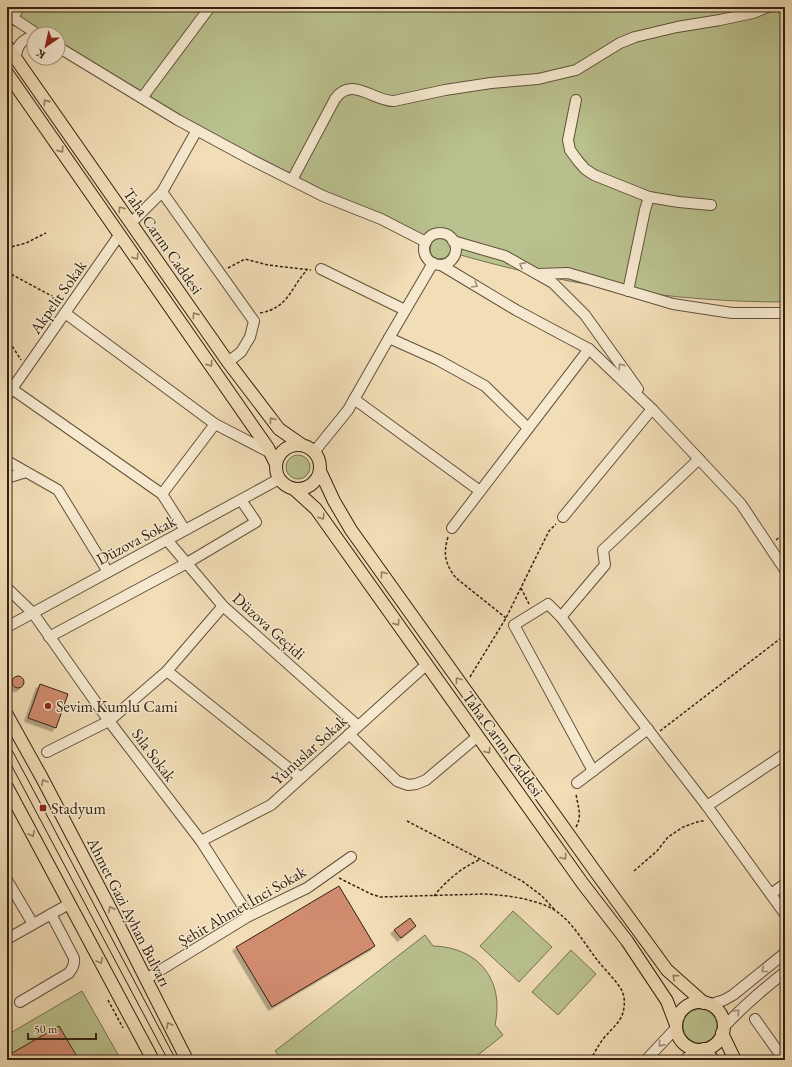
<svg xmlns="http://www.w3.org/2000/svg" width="792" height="1067" viewBox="0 0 792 1067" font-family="'EB Garamond',serif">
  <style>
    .green { fill: #b9c18e; stroke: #767150 }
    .building { fill: #d18c70; stroke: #332111; filter: url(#shadow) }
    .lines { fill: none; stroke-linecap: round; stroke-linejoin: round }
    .minor-casing { stroke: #62503a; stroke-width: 12 }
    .major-casing { stroke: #332111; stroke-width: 14 }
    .path { stroke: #332111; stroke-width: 1.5; stroke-dasharray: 3 2; stroke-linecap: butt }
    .minor { stroke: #f6e9d0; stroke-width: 10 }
    .major { stroke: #f1ddb6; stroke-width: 12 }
    .tram { stroke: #332111; stroke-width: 1 }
    .oneway { stroke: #927f64 }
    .oneway2 { stroke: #9e8f7a }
    .poi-dot { fill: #8f2418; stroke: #f6e9d0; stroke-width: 1.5 }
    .labels { text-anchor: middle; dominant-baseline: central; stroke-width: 3; stroke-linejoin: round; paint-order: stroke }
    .street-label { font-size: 16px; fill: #332111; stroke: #f6e9d0 }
    .poi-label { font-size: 16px; fill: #332111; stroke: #f6e9d0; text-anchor: start }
  </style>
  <defs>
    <filter id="shadow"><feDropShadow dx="-3.5" dy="3.5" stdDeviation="0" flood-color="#0004"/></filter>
  </defs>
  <rect width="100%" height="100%" fill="#f1ddb6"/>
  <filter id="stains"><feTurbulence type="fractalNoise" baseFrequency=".005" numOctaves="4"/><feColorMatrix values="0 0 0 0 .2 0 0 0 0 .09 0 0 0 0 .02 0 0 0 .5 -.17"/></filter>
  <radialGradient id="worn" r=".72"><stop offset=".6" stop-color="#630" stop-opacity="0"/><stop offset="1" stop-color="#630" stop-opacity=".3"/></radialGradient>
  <!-- green -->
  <g class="green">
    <path d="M7 7H785V302C671 302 559 284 450 252L446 258 438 259C431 257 429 252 431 245L389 226 278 172 58 48V34H35L7 23Z"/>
    <circle cx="298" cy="467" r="12"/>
    <path d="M513 911 552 947 519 982 480 946Z"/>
    <path d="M425 935 433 946C478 947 505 980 495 1025L503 1035 472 1060H282L275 1051Z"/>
    <path d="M571 950 596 974 558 1015 532 992Z"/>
    <path d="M82 991 121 1060H7V1035Z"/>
    <circle cx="700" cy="1026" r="17"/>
  </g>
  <!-- building -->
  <g class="building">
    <circle cx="18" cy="682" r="6"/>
    <path d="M40 684 68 694 56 728 28 718Z"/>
    <path d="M339 886 375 946 272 1007 236 947Z"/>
    <path d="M410 918 416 926 401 938 394 930Z"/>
    <path d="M59 1026 79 1060H7V1056Z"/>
  </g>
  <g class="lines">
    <defs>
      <g id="minor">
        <path d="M7 14 37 34"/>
        <path d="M13 18 19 7"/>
        <path d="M58 47 178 120 250 159 323 196 381 219 426 242"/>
        <path d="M16 59C16 46 22 39 34 36"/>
        <path d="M142 98 210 7"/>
        <path d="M576 100 568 140 570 150 578 161 585 169 594 175 649 197"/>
        <path d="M292 180 335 99C352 75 374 102 394 101L445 90 491 83 538 79 576 70 620 43 635 37 677 27 720 20 753 13 768 7"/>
        <path d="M162 192 254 321 250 337 241 352 228 362"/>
        <path d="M131 223 162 192 197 130"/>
        <circle cx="440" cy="249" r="16"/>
        <path d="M453 241 505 256 553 283 585 315 638 389"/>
        <path d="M441 265 516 310 589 349 652 409 741 504 785 570"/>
        <path d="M321 269 405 310"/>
        <path d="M538 274 568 273 673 304 732 313H785"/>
        <path d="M628 291 645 210 649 197 679 202 711 205"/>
        <path d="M65 313 215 424 271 453"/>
        <path d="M389 338 438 360 485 386 528 428"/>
        <path d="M12 389 162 494 185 530"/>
        <path d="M7 396 120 234"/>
        <path d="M354 399 480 491"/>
        <path d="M314 452 348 410 389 338 433 263"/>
        <path d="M7 461 58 490 108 572"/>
        <path d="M7 478 26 472"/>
        <path d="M162 494 215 424"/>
        <path d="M563 517 652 409"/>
        <path d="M452 528 589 349"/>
        <path d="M167 540 223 606 358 726"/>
        <path d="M7 588 33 613 109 721 201 841 249 916"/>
        <path d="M561 617 605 565 603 550 699 459"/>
        <path d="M7 627 279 479"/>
        <path d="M49 637 187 563 256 522 241 500"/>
        <path d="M167 671 301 778"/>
        <path d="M349 734 397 781 408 785 416 784 426 780 478 736"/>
        <path d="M47 752 109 721 167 671 223 606"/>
        <path d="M593 771 514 625 548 604 561 617 707 806 785 914"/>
        <path d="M577 783 648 729"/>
        <path d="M707 806 785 754"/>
        <path d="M201 841 271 805 426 665"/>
        <path d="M7 880 33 924"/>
        <path d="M771 894 785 884"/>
        <path d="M7 939 69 904"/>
        <path d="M146 979 249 916 307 888 351 857"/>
        <path d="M20 1002 69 973C73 968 75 964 74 958L51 914"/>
        <path d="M709 1005 724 1000 733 995 785 953"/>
        <path d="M755 1019 784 1060"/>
        <path d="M723 1028C743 1006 762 990 785 972"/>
        <path d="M646 1060 676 1028"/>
        <path d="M684 1060 699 1049"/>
      </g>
      <g id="major">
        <path d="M7 46 228 362 279 429 302 445"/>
        <path d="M7 73 268 448 275 462"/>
        <circle cx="298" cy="467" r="22"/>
        <path d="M320 471 334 501 351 530 597 874 667 970 704 1003"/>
        <path d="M294 489 316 509 583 884 627 941 667 1001 676 1025"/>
        <path d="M7 715 42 778 108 904 187 1060"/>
        <path d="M7 787 153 1060"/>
        <circle cx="700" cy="1026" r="24"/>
        <path d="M722 1033 735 1060"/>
        <path d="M704 1049 713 1060"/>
      </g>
    </defs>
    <!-- minor casing -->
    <use href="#minor" class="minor-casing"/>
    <!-- major casing -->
    <use href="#major" class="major-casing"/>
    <!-- path -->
    <g class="path">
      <path d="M7 248 26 243 46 233"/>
      <path d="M228 268 245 259 268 265 311 270"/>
      <path d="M7 272 61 301"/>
      <path d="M260 313C289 308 290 288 307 270"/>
      <path d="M7 338 21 360"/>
      <path d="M448 537C443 554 445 564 456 578L506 618"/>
      <path d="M776 540 785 533"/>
      <path d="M521 588 529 604"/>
      <path d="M470 677 506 618 540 549 549 531 556 524"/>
      <path d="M660 731 785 635"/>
      <path d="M407 821 522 881 542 896 555 910"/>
      <path d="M576 827C583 815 577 805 576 793"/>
      <path d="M634 871 657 851 668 837 683 827 700 821H705"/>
      <path d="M339 878 371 894 380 897 483 894C505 895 529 898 549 907 571 918 583 942 598 961 605 970 615 979 621 989 624 994 625 1001 624 1007 623 1021 612 1028 603 1039 598 1046 594 1053 591 1060"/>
      <path d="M434 896C447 880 461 868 481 859"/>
      <path d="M108 1000 123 1028"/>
      <path d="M134 1060 140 1056"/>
    </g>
    <!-- minor -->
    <use href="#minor" class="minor"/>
    <!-- major -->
    <use href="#major" class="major"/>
    <!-- tram -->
    <g class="tram">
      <path d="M7 741 43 808 176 1060"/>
      <path d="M7 757 168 1060"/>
    </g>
  </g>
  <!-- one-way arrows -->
  <defs><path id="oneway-chevron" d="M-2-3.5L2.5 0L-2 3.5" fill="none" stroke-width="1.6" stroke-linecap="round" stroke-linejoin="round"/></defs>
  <g class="oneway">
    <use href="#oneway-chevron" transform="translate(46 102) rotate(-125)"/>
    <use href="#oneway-chevron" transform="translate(61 150) rotate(55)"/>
    <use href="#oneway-chevron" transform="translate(121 209) rotate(-125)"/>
    <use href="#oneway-chevron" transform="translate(136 257) rotate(55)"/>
    <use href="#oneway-chevron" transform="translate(195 315) rotate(-125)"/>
    <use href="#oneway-chevron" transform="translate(210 364) rotate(55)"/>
    <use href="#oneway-chevron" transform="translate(272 420) rotate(-128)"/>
    <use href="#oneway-chevron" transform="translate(322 517) rotate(55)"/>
    <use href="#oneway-chevron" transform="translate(383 574) rotate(-126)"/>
    <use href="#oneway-chevron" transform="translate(397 623) rotate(55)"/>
    <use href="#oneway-chevron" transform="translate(458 680) rotate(-126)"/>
    <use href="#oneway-chevron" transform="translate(488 751) rotate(54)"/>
    <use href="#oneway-chevron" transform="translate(44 782) rotate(-118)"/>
    <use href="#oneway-chevron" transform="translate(32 834) rotate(62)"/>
    <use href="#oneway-chevron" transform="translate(564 857) rotate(54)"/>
    <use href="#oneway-chevron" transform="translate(111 909) rotate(-117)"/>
    <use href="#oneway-chevron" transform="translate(100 961) rotate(62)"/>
    <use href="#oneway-chevron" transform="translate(675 977) rotate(-138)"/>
    <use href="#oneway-chevron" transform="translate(169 1025) rotate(-117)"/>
  </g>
  <g class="oneway2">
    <use href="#oneway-chevron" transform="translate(522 265) rotate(-151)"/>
    <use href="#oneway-chevron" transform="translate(475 285) rotate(31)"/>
    <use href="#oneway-chevron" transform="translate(621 366) rotate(-125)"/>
    <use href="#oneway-chevron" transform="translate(764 970) rotate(142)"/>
    <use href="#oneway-chevron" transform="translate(737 1012) rotate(-46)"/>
    <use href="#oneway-chevron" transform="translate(661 1044) rotate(131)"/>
  </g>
  <!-- markers -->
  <g class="poi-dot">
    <circle cx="48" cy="706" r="4"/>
    <rect x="39" y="804" width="8" height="8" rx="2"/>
  </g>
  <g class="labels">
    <!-- street labels -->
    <g class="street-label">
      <text transform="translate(163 241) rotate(55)">Taha Carım Caddesi</text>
      <text transform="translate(58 297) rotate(-55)">Akpelit Sokak</text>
      <text transform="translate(136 540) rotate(-28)">Düzova Sokak</text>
      <text transform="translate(269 626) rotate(42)">Düzova Geçidi</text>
      <text transform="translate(503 744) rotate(54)">Taha Carım Caddesi</text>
      <text transform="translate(309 750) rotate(-42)">Yunuslar Sokak</text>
      <text transform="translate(154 755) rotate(53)">Sıla Sokak</text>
      <text transform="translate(242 906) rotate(-30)">Şehit Ahmet İnci Sokak</text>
      <text transform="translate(129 912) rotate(63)">Ahmet Gazi Ayhan Bulvarı</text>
    </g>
    <!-- poi labels -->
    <g class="poi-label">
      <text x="56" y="706">Sevim Kumlu Cami</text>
      <text x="51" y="808">Stadyum</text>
    </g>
  </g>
  <!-- margin -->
  <rect width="792" height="1067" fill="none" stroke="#f1ddb6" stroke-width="24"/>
  <rect x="8" y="8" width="776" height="1051" fill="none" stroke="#332111" stroke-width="2"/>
  <rect x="12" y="12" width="768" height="1043" fill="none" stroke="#332111"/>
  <!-- north arrow -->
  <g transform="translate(46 46) rotate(214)"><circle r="19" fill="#f6e9d0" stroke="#a89984"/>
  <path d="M0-3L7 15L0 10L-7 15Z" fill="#8f2418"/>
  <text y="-6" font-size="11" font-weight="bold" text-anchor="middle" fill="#332111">K</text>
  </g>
  <!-- scale -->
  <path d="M28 1033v6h68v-6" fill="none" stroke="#332111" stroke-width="2"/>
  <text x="34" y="1033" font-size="12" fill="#332111" stroke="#f6e9d0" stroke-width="3" paint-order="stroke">50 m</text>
  <rect width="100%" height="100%" filter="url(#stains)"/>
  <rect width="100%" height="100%" fill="url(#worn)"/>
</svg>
